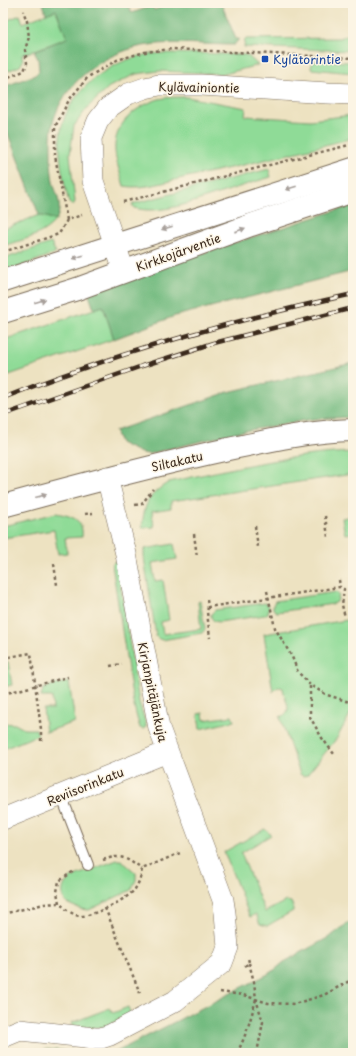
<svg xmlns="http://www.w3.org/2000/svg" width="356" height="1056" viewBox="0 0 356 1056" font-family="'Playpen Sans',sans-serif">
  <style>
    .green { fill: #8fdb97; stroke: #65825a }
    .forest { fill: #73bb80; stroke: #57724f }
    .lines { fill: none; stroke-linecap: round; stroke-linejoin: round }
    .lane-casing { stroke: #796a57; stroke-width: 12 }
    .street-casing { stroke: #796a57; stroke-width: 22 }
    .secondary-casing { stroke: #796a57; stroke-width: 24 }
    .path { stroke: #796a57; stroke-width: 2.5; stroke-dasharray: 3 3; stroke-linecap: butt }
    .lane { stroke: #fff; stroke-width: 10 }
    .street { stroke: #fff; stroke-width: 21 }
    .secondary { stroke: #fff; stroke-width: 22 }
    .rail-casing { stroke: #3b2a1e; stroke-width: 4.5 }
    .rail { stroke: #fcf5e5; stroke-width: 3; stroke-dasharray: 9; stroke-linecap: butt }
    .oneway { fill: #a79f9a }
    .transit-dot { fill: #1a4fb4; stroke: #fcf5e5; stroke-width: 1.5 }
    .labels { text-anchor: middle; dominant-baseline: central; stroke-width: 3; stroke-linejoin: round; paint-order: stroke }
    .transit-label { font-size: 12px; fill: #164399; stroke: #fcf5e5; text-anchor: start }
    .street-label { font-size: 12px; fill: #3b2a1e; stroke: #fcf5e5 }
  </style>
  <rect width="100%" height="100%" fill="#fcf5e5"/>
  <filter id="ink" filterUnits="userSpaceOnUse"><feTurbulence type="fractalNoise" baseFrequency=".025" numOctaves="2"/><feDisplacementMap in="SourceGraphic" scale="8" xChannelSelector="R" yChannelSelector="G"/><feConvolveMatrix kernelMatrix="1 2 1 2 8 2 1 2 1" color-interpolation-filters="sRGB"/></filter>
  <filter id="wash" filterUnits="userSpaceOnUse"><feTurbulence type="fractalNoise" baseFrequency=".012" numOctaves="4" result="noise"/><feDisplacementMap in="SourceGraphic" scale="16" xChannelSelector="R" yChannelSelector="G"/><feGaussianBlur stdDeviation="0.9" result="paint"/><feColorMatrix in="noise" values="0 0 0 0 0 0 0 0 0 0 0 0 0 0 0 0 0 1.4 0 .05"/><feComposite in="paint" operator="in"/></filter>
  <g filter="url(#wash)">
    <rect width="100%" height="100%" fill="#ede2c1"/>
    <!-- green -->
    <g class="green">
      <path d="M56 10 67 38 22 55 23 61 20 66 3 73V22L20 15 23 23Z"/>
      <path d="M353 33V51L244 47 245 39 339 38Z"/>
      <path d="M197 53 247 55 258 65 224 74 159 71 136 74 109 87 88 107 74 126 70 154 75 202 73 205 69 203C63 178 55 147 63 122 74 86 115 58 151 54 166 52 182 54 197 53Z"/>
      <path d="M321 61 353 62V73L311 69 312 62Z"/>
      <path d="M187 97 246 108 245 116 310 120 353 115V138C298 152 243 166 187 177 169 181 143 190 124 186 121 175 116 163 115 151 113 124 136 106 159 99 168 97 178 97 187 97Z"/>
      <path d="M269 169 271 177C253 182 236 188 218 194 192 202 161 215 134 208L132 204Z"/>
      <path d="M39 215 56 220C41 237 24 239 3 246V229Z"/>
      <path d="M51 243 56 253 3 273V259Z"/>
      <path d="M103 306 114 339 3 377V340Z"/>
      <path d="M353 452V474L171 501V508L152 511 154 527 142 528C144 504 148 495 169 482 230 469 291 454 353 452Z"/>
      <path d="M56 513C72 516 84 519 82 537L65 538 67 553 58 554 54 530 3 538V526Z"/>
      <path d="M353 516V533L345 534 342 518Z"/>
      <path d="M174 544 177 559 152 563 155 581 163 580 169 620 161 622 163 634 201 629 198 602 200 601 205 629 202 633 162 640 159 639 156 636 144 558V549Z"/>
      <path d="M115 561 117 563 139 702 146 724V727L143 729 140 728 137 718 133 702 112 564Z"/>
      <path d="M336 592 339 595 337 602 333 604 277 612 273 609V605L275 601Z"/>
      <path d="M265 603 269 606 268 613 265 615 219 622 214 621 211 617V614L215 610Z"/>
      <path d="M353 619V709L337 738 307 775 303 776 300 774 280 717C295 712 284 699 283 688 278 686 276 688 273 692L264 634Z"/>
      <path d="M8 662 12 685 3 687V663Z"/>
      <path d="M69 682 75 722 46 732 43 709H53L52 697H41L43 689 55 684Z"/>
      <path d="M203 713 204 720 232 716 234 721 200 729 198 714Z"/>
      <path d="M3 723 15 724 24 729H36L38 735 3 749Z"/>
      <path d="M265 829 271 835 241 853 265 912 286 901 291 902 293 906V911L267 926 260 924 256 914 250 917 224 852Z"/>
      <path d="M117 860H121L136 873V880L131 890 89 910 80 909 66 903C60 893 62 884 72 877Z"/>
      <path d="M128 1007 131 1014 104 1027 90 1028 73 1027 71 1023 110 1008 113 1013Z"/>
      <path d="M45 1049 86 1052 47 1053Z"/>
    </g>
    <!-- forest -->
    <g class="forest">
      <path d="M43 3H127L132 13 152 6 154 10 165 6 164 3H221L236 39H239L234 45C207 45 175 41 149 45 109 50 68 78 55 116 50 129 51 145 51 158 51 166 52 175 53 182 57 196 63 206 56 220L39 215 3 121V87L35 75 39 71 38 59 34 51 67 38 56 10 46 14Z"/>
      <path d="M353 205V271L175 316 114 339 103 306 94 309 87 290Z"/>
      <path d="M353 363V417L313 419 239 432 148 454 141 453 120 443 115 431 228 392Z"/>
      <path d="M353 919V1053H114L272 972 284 962 331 936Z"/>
    </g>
  </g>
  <g filter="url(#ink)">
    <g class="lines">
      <defs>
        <path id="lane" d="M61 795 88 865"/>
        <g id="street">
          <path d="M124 271 93 181 91 138 98 121 108 108 128 94 145 88 159 85H201L328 93 353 94"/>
          <path d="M3 819 167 752"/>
          <path d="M3 1037 20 1030 95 1038H101L110 1035 175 1001 222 963 228 947 225 913 223 900 159 728 126 554 107 477"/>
        </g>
        <g id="secondary">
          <path d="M3 281 353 169"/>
          <path d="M3 312 77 289 251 225 353 191"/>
          <path d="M3 506C76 486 150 466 224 450 266 441 309 431 353 430"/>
        </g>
      </defs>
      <!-- lane casing -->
      <use href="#lane" class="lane-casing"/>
      <!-- street casing -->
      <use href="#street" class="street-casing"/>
      <!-- secondary casing -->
      <use href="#secondary" class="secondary-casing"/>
      <!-- path -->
      <g class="path">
        <path d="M3 79 24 71 27 63 25 50 29 37 27 21 23 11"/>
        <path d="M123 202 353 144"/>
        <path d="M67 220 55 156V127L69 100 88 77 117 60 145 52 172 49 353 58"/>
        <path d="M3 252 59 234 67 220 82 215"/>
        <path d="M135 505 142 504 153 489"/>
        <path d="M85 514 93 513"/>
        <path d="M325 516 328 537"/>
        <path d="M255 526 258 547"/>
        <path d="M194 534 197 557"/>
        <path d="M54 564 57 585"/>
        <path d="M339 580 340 587"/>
        <path d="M267 591 275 628 292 657 298 672 310 685 327 695 353 703"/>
        <path d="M207 600 208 607 340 587 344 589 342 605 345 617"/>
        <path d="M208 607 207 612 210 638"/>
        <path d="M3 658 31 653 41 729V741"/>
        <path d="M110 666 122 664"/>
        <path d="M310 686V717L322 738 334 754"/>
        <path d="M3 694 68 677"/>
        <path d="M103 860C123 853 126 859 142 869"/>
        <path d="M59 903 57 892 59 881 74 871"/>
        <path d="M105 908 140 993"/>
        <path d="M3 914 44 904 59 903C65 908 72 915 80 916 92 917 128 899 135 889 139 883 141 876 142 869L180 853"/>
        <path d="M249 963 254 982 256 999 263 1022 257 1053"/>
        <path d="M245 966 249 963 248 957"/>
        <path d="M220 992 243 995 268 1003 294 1004 324 995 353 979"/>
        <path d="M237 1053C246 1036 251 1018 256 999"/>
        <path d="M351 1053 353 1052"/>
      </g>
      <!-- lane -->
      <use href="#lane" class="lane"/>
      <!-- street -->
      <use href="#street" class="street"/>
      <!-- secondary -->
      <use href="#secondary" class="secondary"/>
      <defs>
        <g id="rail">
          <path d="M3 398C116 353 234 320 353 294"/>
          <path d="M3 415 142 366 214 343 353 308"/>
        </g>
      </defs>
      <!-- rail casing -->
      <use href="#rail" class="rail-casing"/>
      <!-- rail -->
      <use href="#rail" class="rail"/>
    </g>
    <!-- one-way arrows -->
    <defs><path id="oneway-solid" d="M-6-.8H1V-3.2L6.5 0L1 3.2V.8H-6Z"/></defs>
    <g class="oneway">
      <use href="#oneway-solid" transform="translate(291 188) rotate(162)"/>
      <use href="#oneway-solid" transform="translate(167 228) rotate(162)"/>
      <use href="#oneway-solid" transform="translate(240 230) rotate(-20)"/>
      <use href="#oneway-solid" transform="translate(78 257) rotate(162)"/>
      <use href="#oneway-solid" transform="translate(40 301) rotate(-18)"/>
      <use href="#oneway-solid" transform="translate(41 496) rotate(-15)"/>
    </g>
  </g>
  <!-- markers -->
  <rect class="transit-dot" x="261" y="55" width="8" height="8" rx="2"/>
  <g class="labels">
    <!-- transit labels -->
    <g class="transit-label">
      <text x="273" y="59">Kylätorintie</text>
    </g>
    <!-- street labels -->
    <g class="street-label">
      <text transform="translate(199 87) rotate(1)">Kylävainiontie</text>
      <text transform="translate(178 252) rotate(-20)">Kirkkojärventie</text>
      <text transform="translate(177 461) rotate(-13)">Siltakatu</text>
      <text transform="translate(153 692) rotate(78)">Kirjanpitäjänkuja</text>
      <text transform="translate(85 786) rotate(-22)">Reviisorinkatu</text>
    </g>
  </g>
  <!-- margin -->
  <rect width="356" height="1056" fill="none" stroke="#fcf5e5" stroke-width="16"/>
</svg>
